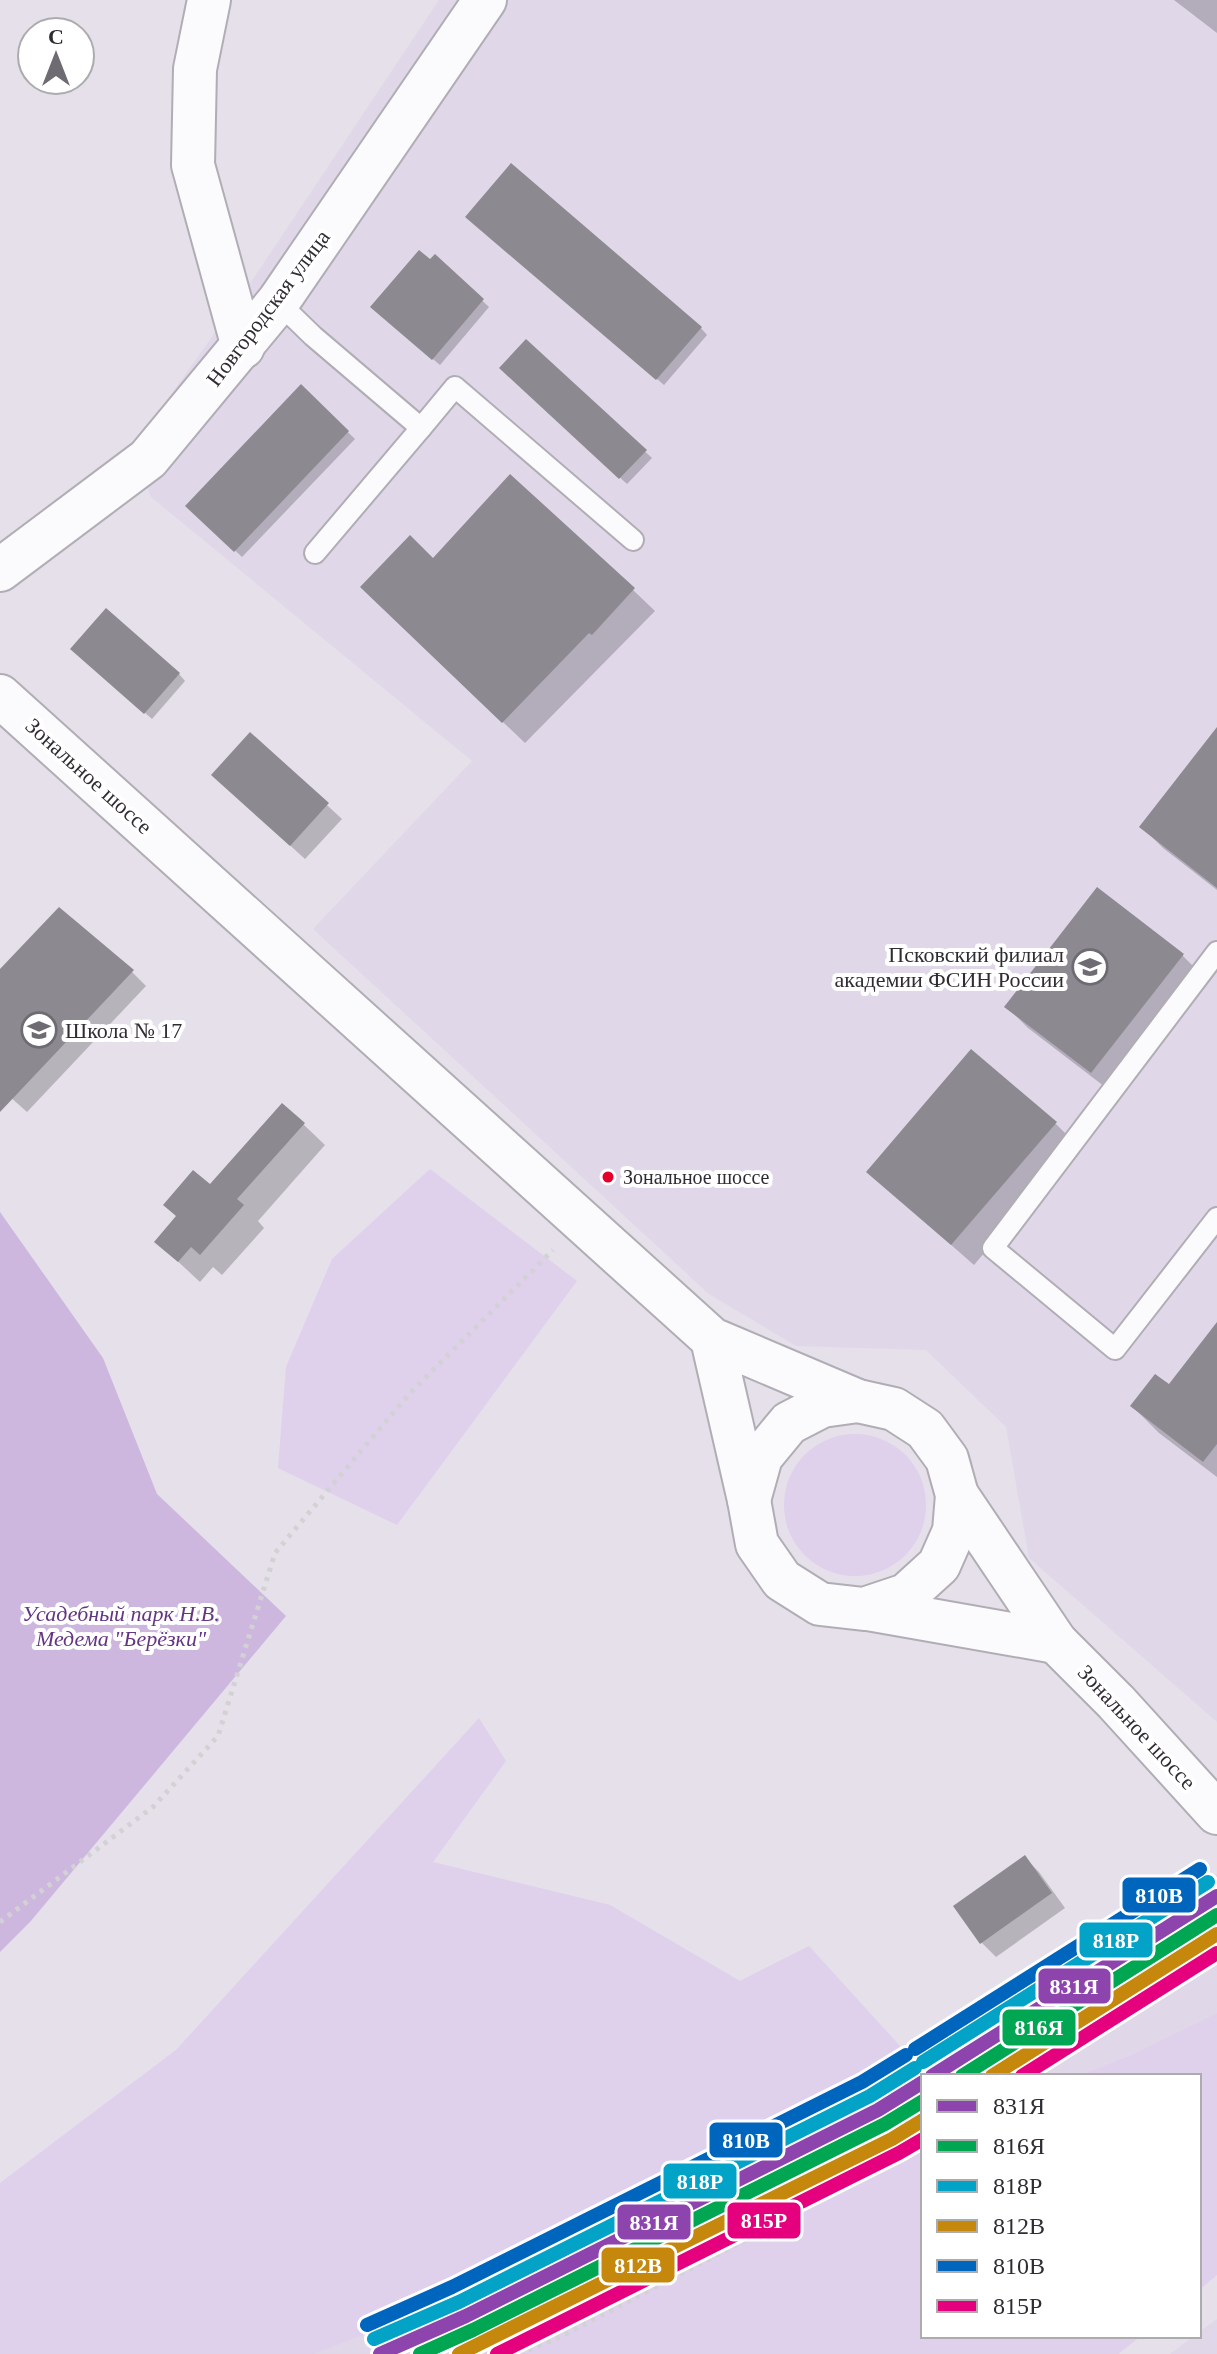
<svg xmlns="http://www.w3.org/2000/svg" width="1217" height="2354" viewBox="0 0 1217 2354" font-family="Georgia,serif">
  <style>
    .built { fill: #e0d7e9 }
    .green { fill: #dfd0ec }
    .forest { fill: #cdb7df }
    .shadow { fill: #0003 }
    .building { fill: #8c8990 }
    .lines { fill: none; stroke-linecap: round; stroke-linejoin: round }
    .lane-casing { stroke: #b1adb5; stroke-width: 24 }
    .street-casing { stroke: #b1adb5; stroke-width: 46 }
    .path { stroke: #d2d2d4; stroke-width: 5; stroke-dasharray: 4 6; stroke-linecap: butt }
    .lane { stroke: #fbfafc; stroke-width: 20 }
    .street { stroke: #fbfafc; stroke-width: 42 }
    .rail-1-casing { stroke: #fff; stroke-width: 20 }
    .rail-2-casing { stroke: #fff; stroke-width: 20 }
    .rail-3-casing { stroke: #fff; stroke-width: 20 }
    .rail-4-casing { stroke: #fff; stroke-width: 20 }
    .rail-5-casing { stroke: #fff; stroke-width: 20 }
    .rail-6-casing { stroke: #fff; stroke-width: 20 }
    .rail-1 { stroke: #8e44ad; stroke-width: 14 }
    .rail-2 { stroke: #00a651; stroke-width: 14 }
    .rail-3 { stroke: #02a3c6; stroke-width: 14 }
    .rail-4 { stroke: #c5880d; stroke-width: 14 }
    .rail-5 { stroke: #0065bd; stroke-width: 14 }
    .rail-6 { stroke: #e5007d; stroke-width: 14 }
    .bus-dot { fill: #e4002b; stroke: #fff; stroke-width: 3 }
    .labels { text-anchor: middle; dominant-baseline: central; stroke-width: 8; stroke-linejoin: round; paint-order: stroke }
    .bus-label { font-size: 20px; fill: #2f2c33; stroke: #fff; text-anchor: start }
    .street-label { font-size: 22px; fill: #2f2c33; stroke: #fff }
    .poi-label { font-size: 22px; fill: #2f2c33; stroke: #fff; text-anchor: end }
    .park-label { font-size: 22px; font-style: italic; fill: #643583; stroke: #fff }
    .line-badge { stroke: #fff; stroke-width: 3 }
    .badge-label { font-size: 22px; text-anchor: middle; font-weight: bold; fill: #fff }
  </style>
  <rect width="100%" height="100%" fill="#e5e0ea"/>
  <!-- built -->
  <g class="built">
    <path d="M439 0H1217V1722L1029 1558 1006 1427 926 1350 796 1346 709 1294 313 929 472 761 151 497 133 448 253 279Z"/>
    <path d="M1217 1874V2013L1131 2055 1078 2076H923V2138L856 2165 576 2312 476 2354H315L395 2322 909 2057Z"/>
    <path d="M1217 2319V2354H1170L1194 2336H1199V2332Z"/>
  </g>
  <!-- green -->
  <g class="green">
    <path d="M430 1169 577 1281 397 1525 278 1468 286 1367 332 1259Z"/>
    <circle cx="855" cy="1505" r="71"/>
    <path d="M479 1718 506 1761 433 1862 610 1905 740 1981 809 1946 910 2057 672 2182 395 2322 315 2354H0V2183L176 2050Z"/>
    <path d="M1217 2013V2275L1199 2290V2076H1078L1131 2055Z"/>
    <path d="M923 2138V2336H1141L1118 2354H476L576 2312 856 2165Z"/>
  </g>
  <!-- forest -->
  <path class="forest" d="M0 1212 103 1358 157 1494 286 1616 30 1922 0 1952Z"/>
  <!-- shadow -->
  <g class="shadow">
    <path d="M1174 0H1217V33Z"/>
    <path d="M475 224 701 328 707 335 664 385Z"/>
    <path d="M435 256 489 307 440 365 379 314Z"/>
    <path d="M526 341 652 458 627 484 501 368Z"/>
    <path d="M301 387 355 439 242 557 188 506Z"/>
    <path d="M433 560 633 590 655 611 525 743 384 608Z"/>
    <path d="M79 655 179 674 185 681 152 719Z"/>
    <path d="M1217 730V890L1163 848 1142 827Z"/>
    <path d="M251 735 342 819 305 859 228 789Z"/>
    <path d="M1182 955 1203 976 1113 1093 1028 1028 1006 1006Z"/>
    <path d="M0 972H132L146 986 27 1112 0 1088Z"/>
    <path d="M1055 1123 1076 1144 974 1265 868 1172Z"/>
    <path d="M303 1124 325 1145 258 1221 264 1228 222 1275 213 1267 200 1282 157 1242 210 1187Z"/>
    <path d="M1217 1325V1477L1159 1433 1132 1406 1169 1387Z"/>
    <path d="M1025 1858 1039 1872 1065 1908 996 1957 982 1943 956 1907Z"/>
  </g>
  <!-- building -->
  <g class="building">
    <path d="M511 163 702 327 656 380 465 217Z"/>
    <path d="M419 250 430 259 435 254 484 299 432 360 370 307Z"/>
    <path d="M526 339 647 450 619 479 499 368Z"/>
    <path d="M301 384 349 431 234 552 185 506Z"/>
    <path d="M510 474 635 588 592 635 589 633 502 723 360 587 410 535 433 558Z"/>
    <path d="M106 608 180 673 144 714 70 649Z"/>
    <path d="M1217 727V888L1139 827Z"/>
    <path d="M250 732 329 803 290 846 211 775Z"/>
    <path d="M1097 887 1184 954 1091 1073 1004 1007Z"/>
    <path d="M59 907 134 970 0 1112V969Z"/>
    <path d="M971 1049 1057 1122 951 1245 866 1172Z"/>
    <path d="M282 1103 305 1123 237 1199 244 1205 200 1255 191 1247 178 1262 154 1242 176 1216 163 1205 193 1170 210 1184Z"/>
    <path d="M1217 1322V1444L1203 1462 1130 1406 1155 1374 1169 1384Z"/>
    <path d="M1025 1855 1052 1893 980 1944 953 1906Z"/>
  </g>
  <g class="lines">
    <defs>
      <g id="lane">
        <path d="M278 302 313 336 421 428 315 553"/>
        <path d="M421 428 455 387 633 540"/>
        <path d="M1217 952 993 1248 1115 1349 1217 1218"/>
      </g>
      <g id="street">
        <path d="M209 0 195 69 193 165 243 347"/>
        <path d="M0 570 148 459 278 302 485 0"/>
        <path d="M0 696 712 1339 858 1401 894 1409 925 1429 947 1459 957 1495 954 1531 939 1565 906 1595 864 1609 820 1604 782 1580 757 1544 749 1500 712 1339"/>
        <path d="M957 1495 1056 1642 1116 1702 1217 1813"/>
        <path d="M749 1500 761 1457 789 1423 822 1406 858 1401"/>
        <path d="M868 1609 1056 1642"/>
      </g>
    </defs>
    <!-- lane casing -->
    <use href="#lane" class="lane-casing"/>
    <!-- street casing -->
    <use href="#street" class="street-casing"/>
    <!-- path -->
    <g class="path">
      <path d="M0 1922 153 1807 218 1736 275 1553 409 1394 553 1250"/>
      <path d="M1031 2076 1217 1959"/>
      <path d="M519 2354 560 2337 885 2167 923 2143"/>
    </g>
    <!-- lane -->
    <use href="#lane" class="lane"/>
    <!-- street -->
    <use href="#street" class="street"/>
    <defs>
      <g id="rail-1">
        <path d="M932 2076 1217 1896"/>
        <path d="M380 2354 466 2316 878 2110 923 2082"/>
      </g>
      <g id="rail-2">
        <path d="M962 2076 1217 1915"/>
        <path d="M420 2354 473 2330 885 2124 923 2101"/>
      </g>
      <g id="rail-3">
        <path d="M923 2062 1208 1882"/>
        <path d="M374 2339 459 2302 870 2096 915 2068"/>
      </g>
      <g id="rail-4">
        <path d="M992 2076 1217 1934"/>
        <path d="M459 2354 892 2139 923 2120"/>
      </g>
      <g id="rail-5">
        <path d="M915 2049 1200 1869"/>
        <path d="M367 2325 452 2287 862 2082 906 2055"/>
      </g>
      <g id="rail-6">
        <path d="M1022 2076 1217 1953"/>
        <path d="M497 2354 899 2153 923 2139"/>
      </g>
    </defs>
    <!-- rail-1 casing -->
    <use href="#rail-1" class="rail-1-casing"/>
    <!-- rail-2 casing -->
    <use href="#rail-2" class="rail-2-casing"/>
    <!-- rail-3 casing -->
    <use href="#rail-3" class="rail-3-casing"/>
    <!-- rail-4 casing -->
    <use href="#rail-4" class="rail-4-casing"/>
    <!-- rail-5 casing -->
    <use href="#rail-5" class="rail-5-casing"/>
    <!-- rail-6 casing -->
    <use href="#rail-6" class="rail-6-casing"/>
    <!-- rail-1 -->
    <use href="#rail-1" class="rail-1"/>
    <!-- rail-2 -->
    <use href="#rail-2" class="rail-2"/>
    <!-- rail-3 -->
    <use href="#rail-3" class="rail-3"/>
    <!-- rail-4 -->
    <use href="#rail-4" class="rail-4"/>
    <!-- rail-5 -->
    <use href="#rail-5" class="rail-5"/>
    <!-- rail-6 -->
    <use href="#rail-6" class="rail-6"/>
  </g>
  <!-- icons -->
  <defs>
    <symbol id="university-ring" viewBox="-11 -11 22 22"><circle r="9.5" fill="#fff" stroke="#6f6b73" stroke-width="1.5"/><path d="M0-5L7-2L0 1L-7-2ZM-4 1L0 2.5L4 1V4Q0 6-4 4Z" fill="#6f6b73"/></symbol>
    <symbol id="school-ring" viewBox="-11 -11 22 22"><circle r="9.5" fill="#fff" stroke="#6f6b73" stroke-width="1.5"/><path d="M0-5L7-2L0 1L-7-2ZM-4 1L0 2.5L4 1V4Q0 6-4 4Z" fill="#6f6b73"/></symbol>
  </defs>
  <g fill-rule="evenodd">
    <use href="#university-ring" x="1070" y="947" width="40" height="40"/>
    <use href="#school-ring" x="19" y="1010" width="40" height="40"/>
  </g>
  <!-- markers -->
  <circle class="bus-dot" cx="608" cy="1177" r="7"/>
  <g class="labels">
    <!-- bus labels -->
    <g class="bus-label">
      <text x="623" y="1177">Зональное шоссе</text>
    </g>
    <!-- street labels -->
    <g class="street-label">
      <text transform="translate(268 308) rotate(-53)">Новгородская улица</text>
      <text transform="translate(89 776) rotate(42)">Зональное шоссе</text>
      <text transform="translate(1137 1727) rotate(47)">Зональное шоссе</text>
    </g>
    <!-- poi labels -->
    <g class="poi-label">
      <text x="1064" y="954">Псковский филиал<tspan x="1064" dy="25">академии ФСИН России</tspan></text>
      <text x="65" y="1030" text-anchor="start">Школа № 17</text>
    </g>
    <!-- park labels -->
    <g class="park-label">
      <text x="121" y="1613">Усадебный парк Н.В.<tspan x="121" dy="25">Медема "Берёзки"</tspan></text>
    </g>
  </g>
  <g class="line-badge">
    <rect x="1121" y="1876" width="76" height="38" rx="8" fill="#0065bd"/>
    <rect x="1078" y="1921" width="76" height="38" rx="8" fill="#02a3c6"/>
    <rect x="1037" y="1967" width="75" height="38" rx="8" fill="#8e44ad"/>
    <rect x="1001" y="2008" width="76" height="39" rx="8" fill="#00a651"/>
    <rect x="708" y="2121" width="76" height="38" rx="8" fill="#0065bd"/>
    <rect x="662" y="2162" width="76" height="38" rx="8" fill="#02a3c6"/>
    <rect x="726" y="2201" width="76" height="39" rx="8" fill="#e5007d"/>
    <rect x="616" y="2203" width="76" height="38" rx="8" fill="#8e44ad"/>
    <rect x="600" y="2246" width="76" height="38" rx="8" fill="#c5880d"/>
  </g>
  <g class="badge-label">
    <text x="1159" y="1903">810В</text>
    <text x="1116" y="1948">818Р</text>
    <text x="1074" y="1994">831Я</text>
    <text x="1039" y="2035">816Я</text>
    <text x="746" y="2148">810В</text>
    <text x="700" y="2189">818Р</text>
    <text x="764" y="2228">815Р</text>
    <text x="654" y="2230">831Я</text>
    <text x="638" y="2273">812В</text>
  </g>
  <!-- legend -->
  <rect x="921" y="2074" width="280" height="264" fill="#ffffff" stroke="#acabad" stroke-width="2"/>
  <rect x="937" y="2100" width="40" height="12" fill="#8e44ad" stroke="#acabad" stroke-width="2"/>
  <text x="993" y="2114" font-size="24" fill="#2f2c33">831Я</text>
  <rect x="937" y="2140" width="40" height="12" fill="#00a651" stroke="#acabad" stroke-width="2"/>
  <text x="993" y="2154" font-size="24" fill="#2f2c33">816Я</text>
  <rect x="937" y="2180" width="40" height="12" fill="#02a3c6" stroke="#acabad" stroke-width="2"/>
  <text x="993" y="2194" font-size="24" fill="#2f2c33">818Р</text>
  <rect x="937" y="2220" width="40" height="12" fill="#c5880d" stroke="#acabad" stroke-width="2"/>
  <text x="993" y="2234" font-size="24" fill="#2f2c33">812В</text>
  <rect x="937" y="2260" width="40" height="12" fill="#0065bd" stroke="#acabad" stroke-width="2"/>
  <text x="993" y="2274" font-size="24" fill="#2f2c33">810В</text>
  <rect x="937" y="2300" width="40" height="12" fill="#e5007d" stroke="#acabad" stroke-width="2"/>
  <text x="993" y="2314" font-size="24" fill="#2f2c33">815Р</text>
  <!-- north arrow -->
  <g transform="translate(56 56)"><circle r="38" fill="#ffffff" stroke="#acabad" stroke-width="2"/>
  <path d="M0-6L14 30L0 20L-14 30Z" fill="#6f6b73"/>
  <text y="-12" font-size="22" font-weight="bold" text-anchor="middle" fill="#2f2c33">С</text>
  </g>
</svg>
